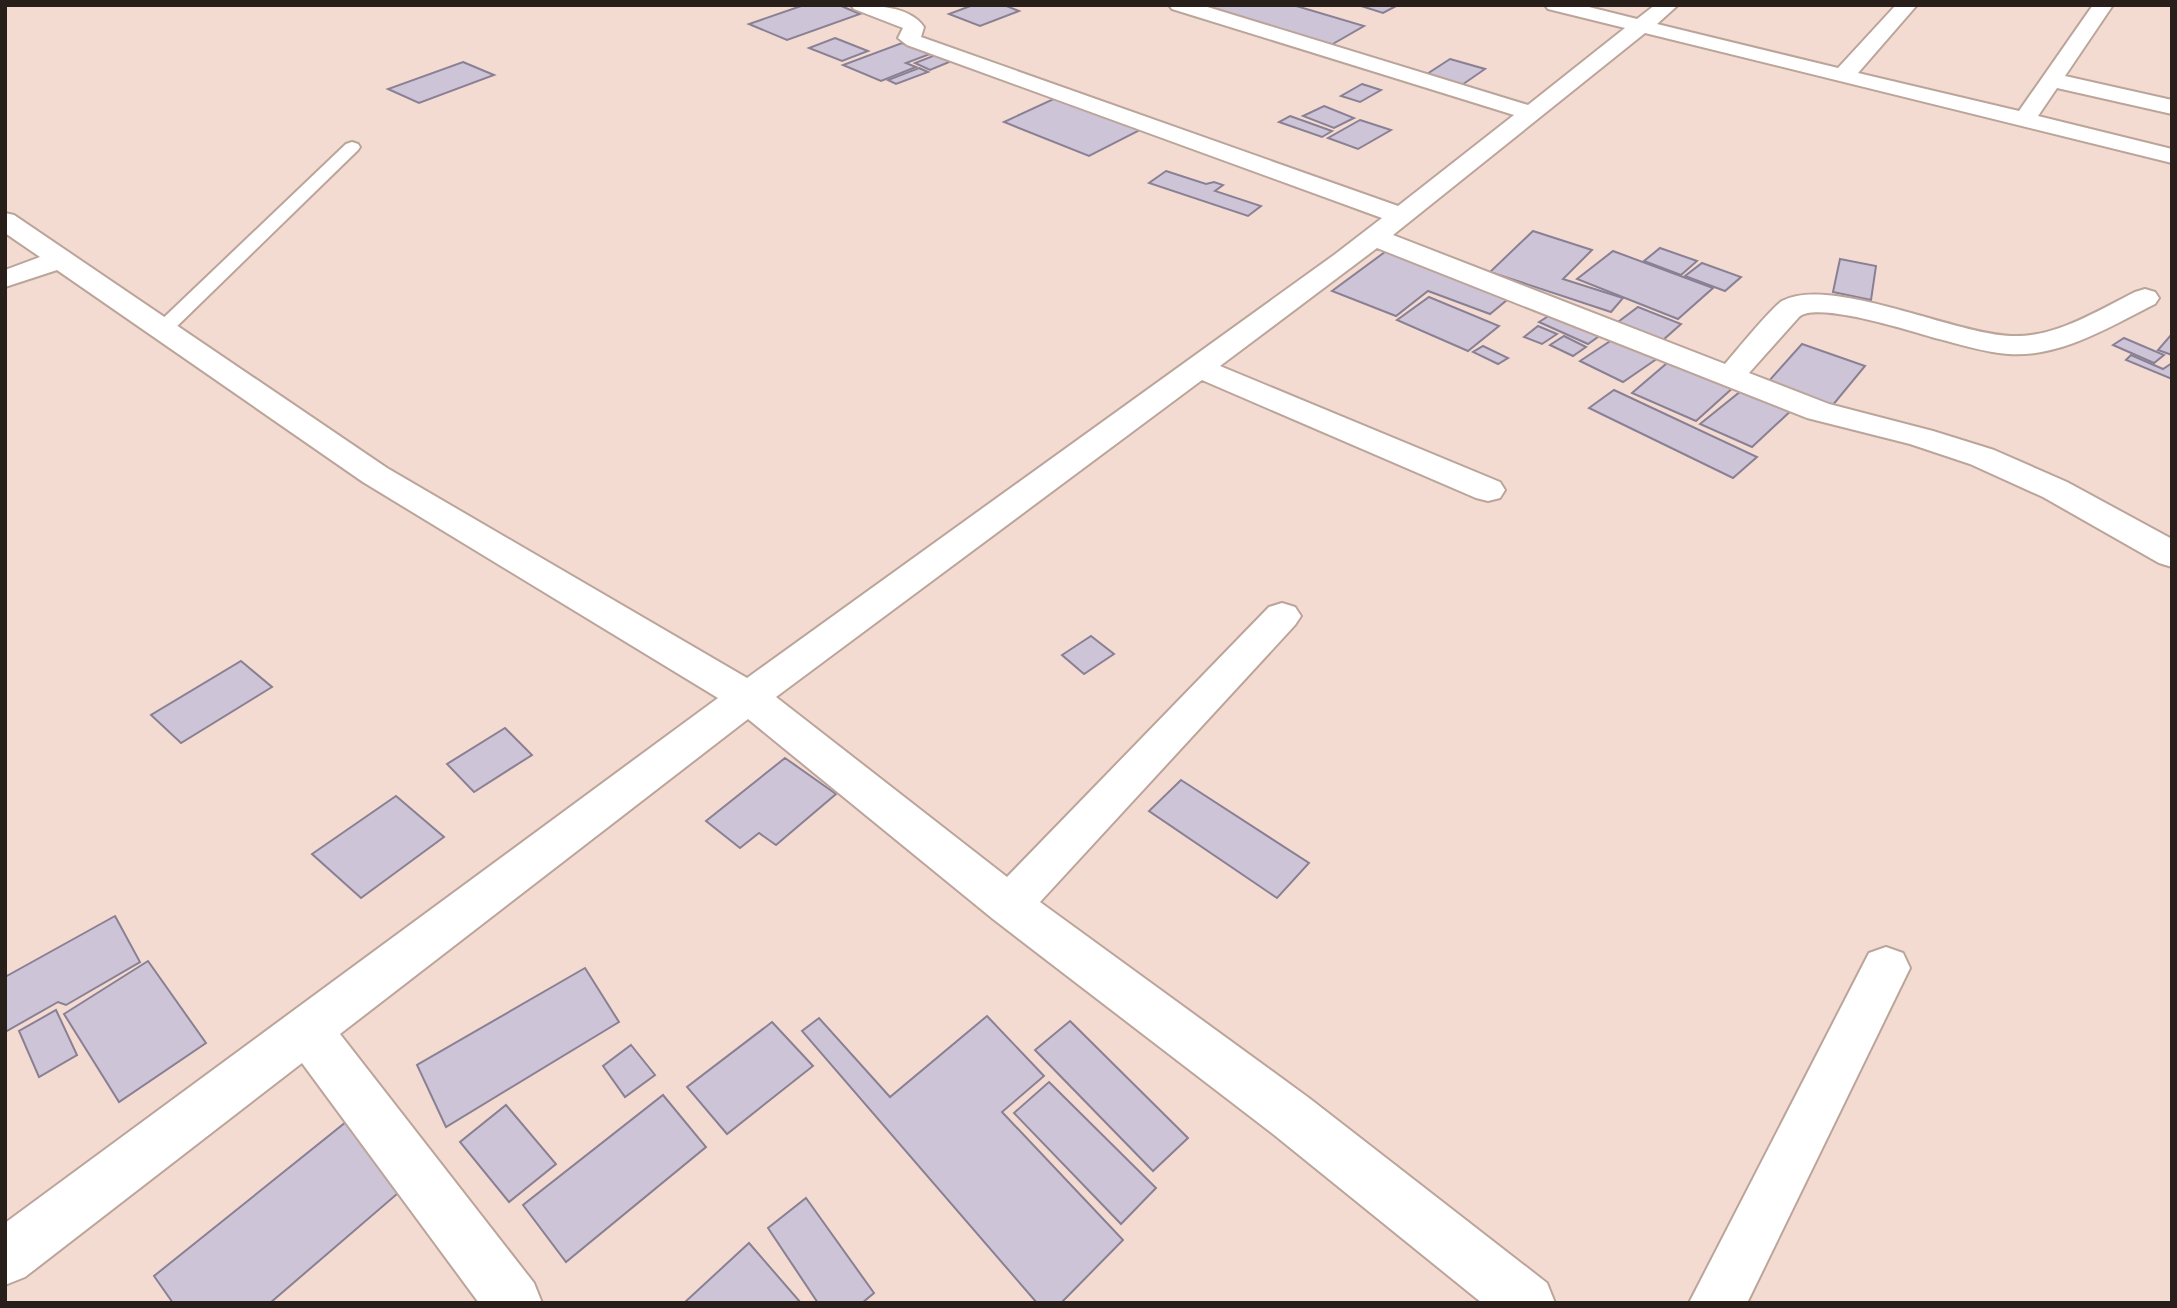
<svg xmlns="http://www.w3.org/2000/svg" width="2177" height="1308" viewBox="0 0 2177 1308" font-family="'Work Sans',sans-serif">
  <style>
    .building { fill: #cec4d8; stroke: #8a8094; stroke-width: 2 }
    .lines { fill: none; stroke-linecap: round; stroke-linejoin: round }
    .service-casing { stroke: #bba49a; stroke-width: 4 }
    .minor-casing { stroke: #bba49a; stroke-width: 4 }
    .service { fill: #fff; fill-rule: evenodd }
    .minor { fill: #fff; fill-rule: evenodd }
  </style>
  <rect width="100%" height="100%" fill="#f4dbd1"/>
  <!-- building -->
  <g class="building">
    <path d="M804 5H839L860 14 787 40 749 24Z"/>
    <path d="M973 5H1004L1019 11 980 26 949 14Z"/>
    <path d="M1199 5H1293L1364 26 1331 45Z"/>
    <path d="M1358 5H1398L1383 13Z"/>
    <path d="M835 38 868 51 842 61 809 48Z"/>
    <path d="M902 43 930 54 906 63 916 67 881 81 843 65Z"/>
    <path d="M938 54 954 60 930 70 915 63Z"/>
    <path d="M1450 59 1485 69 1459 87 1424 76Z"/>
    <path d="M463 62 494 75 419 103 388 89Z"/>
    <path d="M919 68 928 72 896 84 888 80Z"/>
    <path d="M1362 84 1381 90 1360 102 1341 96Z"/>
    <path d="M1060 96 1144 128 1089 156 1004 122Z"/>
    <path d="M1324 106 1354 118 1334 128 1303 116Z"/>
    <path d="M1290 116 1332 131 1322 137 1279 122Z"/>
    <path d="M1360 120 1391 130 1358 149 1328 138Z"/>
    <path d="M1166 171 1206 184 1214 182 1223 185 1215 191 1261 206 1248 216 1149 183Z"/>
    <path d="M1533 231 1592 250 1563 279 1623 298 1611 312 1490 272Z"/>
    <path d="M1393 246 1513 295 1490 314 1428 291 1396 316 1332 291Z"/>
    <path d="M1660 248 1697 261 1681 275 1644 261Z"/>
    <path d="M1613 251 1713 288 1678 319 1577 279Z"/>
    <path d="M1840 259 1876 266 1871 300 1833 292Z"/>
    <path d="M1702 263 1741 277 1725 291 1685 276Z"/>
    <path d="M1429 297 1499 326 1468 351 1397 320Z"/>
    <path d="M1638 307 1681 324 1663 340 1618 322Z"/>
    <path d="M1555 312 1605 332 1588 344 1539 322Z"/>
    <path d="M1538 326 1557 334 1542 344 1524 337Z"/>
    <path d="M2171 335 2172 336V355L2158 350Z"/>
    <path d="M1564 336 1586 347 1573 356 1550 345Z"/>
    <path d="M1618 336 1661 356 1623 382 1580 361Z"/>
    <path d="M2124 338 2164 355 2154 363 2113 345Z"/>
    <path d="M1802 344 1865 366 1832 406 1768 382Z"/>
    <path d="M1483 346 1508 358 1498 364 1473 352Z"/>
    <path d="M2131 355 2163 369 2172 363V379L2126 360Z"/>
    <path d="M1673 358 1736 385 1696 421 1632 393Z"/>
    <path d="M1746 387 1796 406 1752 447 1700 424Z"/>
    <path d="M1614 390 1757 457 1733 478 1589 408Z"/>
    <path d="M1091 636 1114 654 1084 674 1062 655Z"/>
    <path d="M241 661 272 687 181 743 151 715Z"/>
    <path d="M505 728 532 755 474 792 447 764Z"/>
    <path d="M785 758 836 794 776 845 759 833 740 848 706 821Z"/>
    <path d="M1181 780 1309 863 1277 898 1149 811Z"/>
    <path d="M396 796 444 837 361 898 312 854Z"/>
    <path d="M115 916 140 962 66 1005 58 1002 5 1032V977Z"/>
    <path d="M148 961 206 1043 119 1102 64 1014Z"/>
    <path d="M585 968 619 1022 446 1127 417 1065Z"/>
    <path d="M56 1010 77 1055 39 1077 19 1031Z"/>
    <path d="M987 1016 1044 1076 1002 1112 1123 1240 1061 1303H1037L802 1031 819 1018 890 1097Z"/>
    <path d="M1070 1021 1188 1138 1153 1171 1035 1050Z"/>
    <path d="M772 1022 813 1066 727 1134 687 1087Z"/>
    <path d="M631 1045 655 1075 625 1097 603 1066Z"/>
    <path d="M1049 1082 1156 1188 1121 1224 1014 1113Z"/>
    <path d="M663 1095 706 1147 566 1262 523 1205Z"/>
    <path d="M506 1105 556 1164 509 1202 460 1142Z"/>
    <path d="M346 1122 404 1188 270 1303H173L154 1276Z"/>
    <path d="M806 1198 874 1293 862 1303H818L768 1228Z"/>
    <path d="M749 1243 801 1303H684Z"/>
  </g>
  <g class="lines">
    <defs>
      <path id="service" d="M352 142 358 144 360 147 358 150 169 334H155L152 330 155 326 346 144Z"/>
      <g id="minor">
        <path d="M851 5C874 5 910 6 924 27L921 37 1398 206 1514 115 1172 9 1169 5H1201L1528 105 1625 28 1548 9 1545 5H1581L1637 19 1655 5H1678L1657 24 1838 68 1896 5H1917L1858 73 2019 111 2093 5H2113L2065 76 2172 100V114L2057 88 2038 116 2172 149V163L1645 33 1393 235 1725 364C1736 351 1771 308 1782 301 1830 275 1954 334 2011 336 2055 338 2097 311 2135 292L2145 289 2155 292 2159 298 2155 304C2111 326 2060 358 2008 354 1983 352 1959 344 1935 338 1910 331 1817 301 1799 317L1749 373 1829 404 1933 431 1994 450 2067 482 2172 539V567L2159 563 2043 497 1970 464 1910 444 1807 418 1377 248 1220 366 1500 482 1505 490 1500 498 1488 501 1476 498 1202 380 776 697 1007 877 1269 607 1282 603 1295 607 1301 616 1295 625 1040 902 1309 1098 1547 1283 1555 1303H1482L1273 1134 993 919 748 719 340 1034 534 1283 542 1303H479L302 1063 25 1277 5 1285V1223L718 698 363 482 57 270 5 287V270L40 257 5 233V213L14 215 387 468 747 678 1334 255 1382 218 907 45 898 38 903 28 854 9Z"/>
        <path d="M1886 947 1903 953 1910 968 1747 1303H1689L1869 953Z"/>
      </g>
    </defs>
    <!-- service casing -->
    <use href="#service" class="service-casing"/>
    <!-- minor casing -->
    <use href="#minor" class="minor-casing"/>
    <!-- service -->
    <use href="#service" class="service"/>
    <!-- minor -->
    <use href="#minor" class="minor"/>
  </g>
  <!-- border -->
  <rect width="2177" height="1308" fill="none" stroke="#281f1b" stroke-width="14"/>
</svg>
